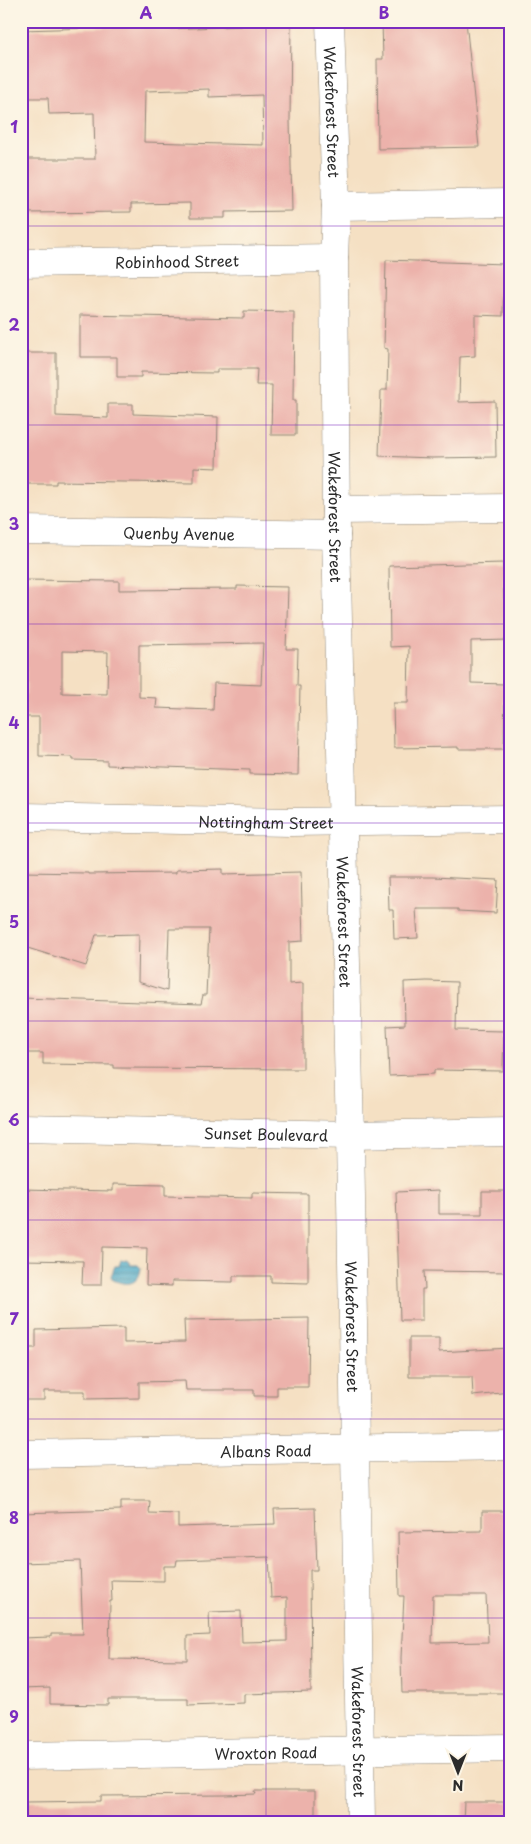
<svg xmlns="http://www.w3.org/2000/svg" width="531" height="1844" viewBox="0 0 531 1844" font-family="'Playpen Sans',sans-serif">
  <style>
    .water { fill: url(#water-rules); stroke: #3a6979 }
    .building { fill: #ecb2ab; fill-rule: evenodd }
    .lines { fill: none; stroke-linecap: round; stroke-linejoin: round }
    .minor-casing { stroke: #908677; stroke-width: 29 }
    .minor { stroke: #fff; stroke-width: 28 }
    .grid { fill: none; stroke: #7b2cbf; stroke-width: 1; stroke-opacity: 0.55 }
    .labels { text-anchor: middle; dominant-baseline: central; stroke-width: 4; stroke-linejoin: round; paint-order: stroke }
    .street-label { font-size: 15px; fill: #2b2b2b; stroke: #fcf5e5 }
    .neatline { fill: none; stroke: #7b2cbf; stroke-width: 2 }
    .grid-label { font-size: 16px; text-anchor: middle; font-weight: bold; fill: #7b2cbf }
  </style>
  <defs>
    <pattern id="water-rules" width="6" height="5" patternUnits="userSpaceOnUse" patternTransform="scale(1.25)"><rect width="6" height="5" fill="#48a7c7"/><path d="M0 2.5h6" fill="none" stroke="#3c88a2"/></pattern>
  </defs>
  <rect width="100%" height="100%" fill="#fcf5e5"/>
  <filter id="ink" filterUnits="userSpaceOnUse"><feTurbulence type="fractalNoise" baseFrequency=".02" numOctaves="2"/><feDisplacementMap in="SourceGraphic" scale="10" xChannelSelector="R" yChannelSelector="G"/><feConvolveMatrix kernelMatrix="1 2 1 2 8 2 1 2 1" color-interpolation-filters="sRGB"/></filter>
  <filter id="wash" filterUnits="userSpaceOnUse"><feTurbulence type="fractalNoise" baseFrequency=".0096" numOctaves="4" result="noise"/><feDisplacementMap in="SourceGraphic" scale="20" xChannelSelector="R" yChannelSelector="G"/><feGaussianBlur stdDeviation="1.12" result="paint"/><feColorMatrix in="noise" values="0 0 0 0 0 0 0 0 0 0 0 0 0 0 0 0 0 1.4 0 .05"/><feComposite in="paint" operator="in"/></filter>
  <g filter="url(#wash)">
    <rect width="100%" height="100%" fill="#f5e0c3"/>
    <!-- water -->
    <path class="water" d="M127 1259 131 1265H138L141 1268C139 1285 127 1286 113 1280L111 1276 115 1266H119L121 1260Z"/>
    <g id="blocks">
      <!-- building -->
      <g class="building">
        <path d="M243 21H291L290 120 292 211 225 212V218H190V203L131 204V212L23 213V159H95L94 113 49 114 48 98H21V30L124 27V23L168 24V29L242 26ZM209 89V97L262 95 263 145 144 142 145 91Z"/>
        <path d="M382 21H466L479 147 378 149 377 59H383Z"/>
        <path d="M386 260 504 264 503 316 475 315V356L460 357 459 402 495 401 496 457 432 458 379 456 381 390H387L388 349 384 348Z"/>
        <path d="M244 311 294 312 293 400H296V435H271L272 385H256L257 369H217V373L141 372V377H117V357H80V315L244 318Z"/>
        <path d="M21 353H56V416L108 418V404H133V414L218 417 217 468 194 467V483L56 481V484H21Z"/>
        <path d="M503 563 504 599H510V640L471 641V683L505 684 504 749H458V747L394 748 393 703H408L409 646 390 647 389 566Z"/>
        <path d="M21 580 119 581V590L237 589V586L288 587 286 649H298L297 686H300L298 775 250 774V770L107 765V761L73 760V757L39 756V717H21V694H26L27 649H21ZM263 643 261 685 214 683 213 710 156 708 157 698 139 697V645ZM62 651 108 652 107 694 62 693Z"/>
        <path d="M223 869V874L301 872 303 941 289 942V984L303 983V1069L114 1068V1065L43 1064V1053H21V998L201 1004 203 995H206L209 929H169L167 991 138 982 139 934 96 935 86 966 21 946V872L88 873V874L176 873V870Z"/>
        <path d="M388 877H433L498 880 496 913 458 911V909H416L418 938 394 939 393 910H389Z"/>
        <path d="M427 981 457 982 456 1030 504 1031 503 1071 434 1070V1074L389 1076 387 1026 405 1025 404 982Z"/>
        <path d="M113 1184 165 1185V1196L252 1198V1193L308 1194V1283L271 1282V1276H233V1282L172 1281V1286L146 1285 147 1248 102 1247 101 1285H82L83 1261 21 1260V1189L113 1191Z"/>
        <path d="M439 1190V1214H482V1191H510V1272L424 1271 425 1289H422V1320H400L396 1192Z"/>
        <path d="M309 1318 308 1387H277V1396H254V1390H186L185 1381 139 1382V1398L85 1399V1391H44V1400H21V1348H36V1330L124 1328V1343L185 1342 184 1320Z"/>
        <path d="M409 1338H439V1352L510 1348V1392L473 1396 472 1377H409Z"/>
        <path d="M121 1501H150L149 1513 178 1514V1527L275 1524 274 1509 315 1508 317 1570H310L311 1692 244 1694V1703L188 1705V1699H108V1705L50 1704V1688L21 1689V1638L51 1637V1634H83L80 1561 21 1563V1513L121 1510ZM269 1557 271 1598 287 1597V1641L242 1642 241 1611 209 1612 210 1635 187 1636V1660L109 1659 110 1601H112L111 1580 164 1581V1566H176L177 1560Z"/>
        <path d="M482 1511H510V1693H402L401 1658 404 1596H399L398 1532 482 1531ZM433 1595H486L488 1642 432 1643Z"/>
        <path d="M255 1791H315V1823H26V1802L101 1801V1796L224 1795 256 1794Z"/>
        <path d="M464 1802H510V1823H463Z"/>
      </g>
    </g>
  </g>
  <g filter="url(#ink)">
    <use href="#blocks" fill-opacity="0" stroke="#908677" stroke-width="1"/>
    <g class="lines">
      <defs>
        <g id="minor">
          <path id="s1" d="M330 21 336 206 334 258 336 535 350 1135 361 1823"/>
          <path d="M336 206 510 203"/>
          <path id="s2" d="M21 263 334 258"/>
          <path d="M336 510 510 508"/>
          <path id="s3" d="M21 530 336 535"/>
          <path id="s4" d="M21 817 291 822 510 819"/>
          <path id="s5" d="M21 1128 350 1135 510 1132"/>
          <path id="s6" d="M21 1454 510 1446"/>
          <path id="s7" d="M21 1756 510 1748"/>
        </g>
      </defs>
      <!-- minor casing -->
      <use href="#minor" class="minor-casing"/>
      <!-- minor -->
      <use href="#minor" class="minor"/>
    </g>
  </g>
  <!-- grid -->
  <path class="grid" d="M266 21V1823M21 226H510M21 425H510M21 624H510M21 823H510M21 1021H510M21 1220H510M21 1419H510M21 1618H510"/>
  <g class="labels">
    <!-- street labels -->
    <g class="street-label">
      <text stroke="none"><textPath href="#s1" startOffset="91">Wakeforest Street</textPath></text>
      <text stroke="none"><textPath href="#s2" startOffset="156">Robinhood Street</textPath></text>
      <text stroke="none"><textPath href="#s1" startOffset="496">Wakeforest Street</textPath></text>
      <text stroke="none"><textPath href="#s3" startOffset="158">Quenby Avenue</textPath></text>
      <text stroke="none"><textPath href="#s4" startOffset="245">Nottingham Street</textPath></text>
      <text stroke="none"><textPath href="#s1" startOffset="901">Wakeforest Street</textPath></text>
      <text stroke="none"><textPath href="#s5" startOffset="245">Sunset Boulevard</textPath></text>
      <text stroke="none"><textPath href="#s1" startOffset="1306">Wakeforest Street</textPath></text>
      <text stroke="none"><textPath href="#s6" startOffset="245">Albans Road</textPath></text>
      <text stroke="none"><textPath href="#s1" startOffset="1711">Wakeforest Street</textPath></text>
      <text stroke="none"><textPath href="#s7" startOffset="245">Wroxton Road</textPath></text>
    </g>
  </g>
  <!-- margin -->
  <rect width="531" height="1844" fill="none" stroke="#fcf5e5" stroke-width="55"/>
  <!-- north arrow -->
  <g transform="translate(458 1772) rotate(180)" stroke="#fcf5e5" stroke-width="4" paint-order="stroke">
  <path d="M0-4L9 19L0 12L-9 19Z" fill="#2b2b2b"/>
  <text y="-8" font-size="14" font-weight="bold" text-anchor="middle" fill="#2b2b2b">N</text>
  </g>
  <rect x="28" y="28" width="476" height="1788" class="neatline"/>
  <g class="grid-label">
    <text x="146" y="19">A</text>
    <text x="384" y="19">B</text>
    <text x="14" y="133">1</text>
    <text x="14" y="331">2</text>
    <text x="14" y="530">3</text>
    <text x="14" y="729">4</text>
    <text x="14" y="928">5</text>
    <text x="14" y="1126">6</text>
    <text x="14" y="1325">7</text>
    <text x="14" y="1524">8</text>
    <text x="14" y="1723">9</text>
  </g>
</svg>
